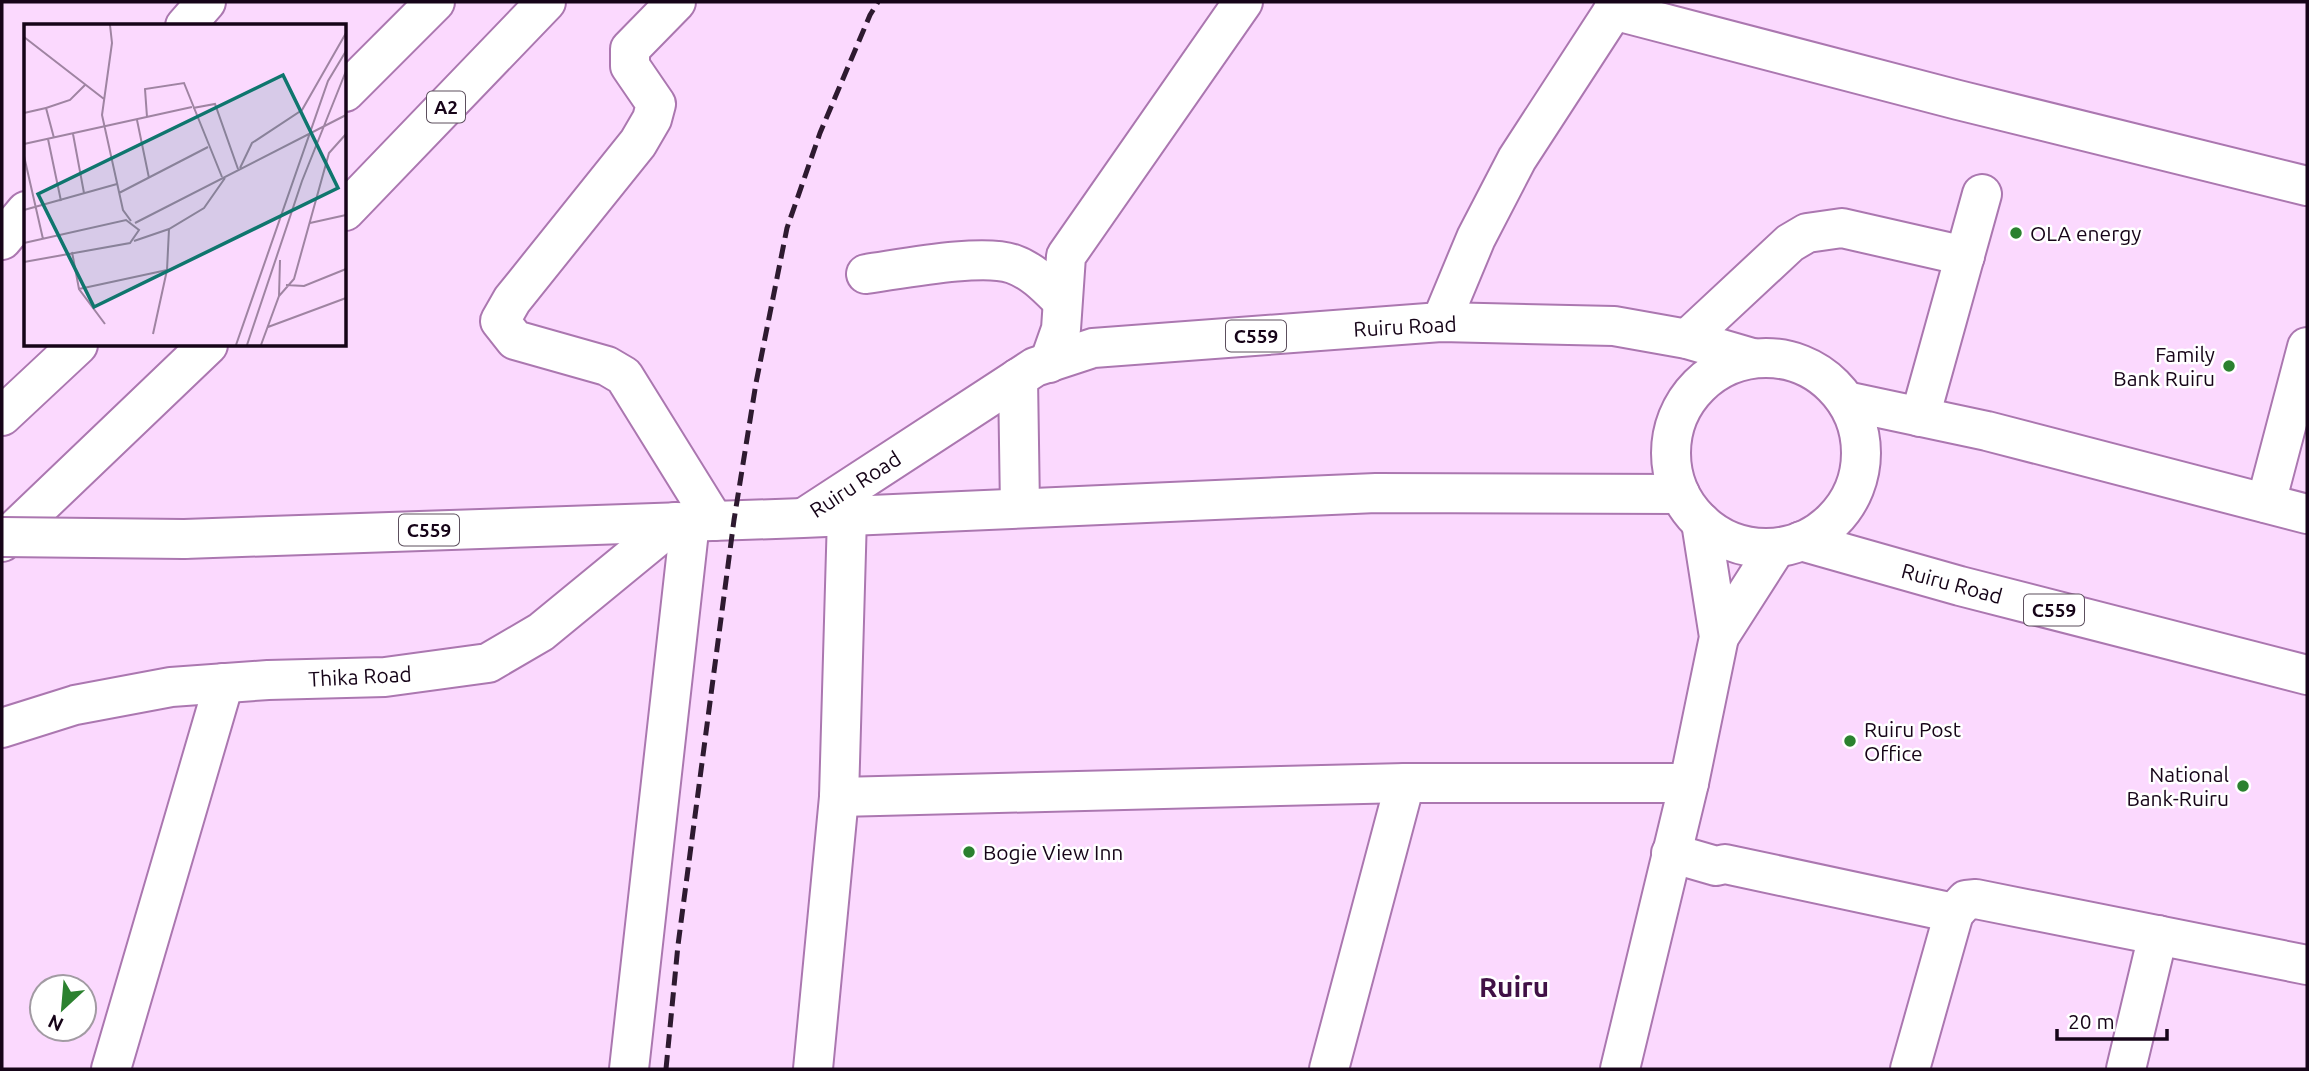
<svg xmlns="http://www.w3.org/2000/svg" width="2309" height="1071" viewBox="0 0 2309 1071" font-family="Ubuntu,sans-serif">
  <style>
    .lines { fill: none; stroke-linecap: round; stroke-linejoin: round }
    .minor-casing { stroke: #ab77b0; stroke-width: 42 }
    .major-casing { stroke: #ab77b0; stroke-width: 42 }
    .highway-casing { stroke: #ab77b0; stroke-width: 42 }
    .minor { stroke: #fff; stroke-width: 38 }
    .major { stroke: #fff; stroke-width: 38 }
    .highway { stroke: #fff; stroke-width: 38 }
    .rail { stroke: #2e1a30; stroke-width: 5; stroke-dasharray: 14 7; stroke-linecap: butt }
    .major-bridge-casing { stroke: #ab77b0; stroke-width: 42; stroke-linecap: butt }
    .major-bridge { stroke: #fff; stroke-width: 38 }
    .poi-dot { fill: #2b812f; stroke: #fff; stroke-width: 2.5 }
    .labels { text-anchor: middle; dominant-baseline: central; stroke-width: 5; stroke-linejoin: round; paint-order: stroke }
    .shield { fill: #fff; stroke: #5c4f5d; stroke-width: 2 }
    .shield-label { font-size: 19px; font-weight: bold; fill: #160418 }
    .poi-label { font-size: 21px; fill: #160418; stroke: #fff; text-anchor: start }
    .street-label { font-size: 21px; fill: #160418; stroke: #fff }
    .district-label { font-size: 28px; font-weight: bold; fill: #401145; stroke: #fff }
    .inset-road { fill: none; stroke: #9f84a2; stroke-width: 2 }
    .view { fill: #0f766e; fill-opacity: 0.15; stroke: #0f766e; stroke-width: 3.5 }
    .inset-edge { fill: none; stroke: #160418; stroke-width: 3.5 }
  </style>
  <rect width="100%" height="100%" fill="#fbd9fe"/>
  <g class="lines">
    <defs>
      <g id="minor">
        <path d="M676 2 630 49V66L656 104 652 119 638 143 512 300 500 321 515 340 607 366 624 376 714 521"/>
        <path d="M1613 10 1958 100 2307 186"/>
        <path d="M866 274C902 269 982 253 1013 264 1033 271 1047 286 1061 300"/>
        <path d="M1441 322 1476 238 1517 159 1619 2"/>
        <path d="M1687 339 1790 243 1807 233 1842 228 1965 256"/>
        <path d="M1049 363 1061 329 1066 256 1243 2"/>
        <path d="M1018 378 1020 508"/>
        <path d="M1920 417 1982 194"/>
        <path d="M2266 503 2307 347"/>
        <path d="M839 797 1405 783H1689"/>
        <path d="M1671 853 1716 866 1725 864 1954 913 1966 900 1976 899 2307 965"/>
        <path d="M111 1069 224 683"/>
        <path d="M629 1069 690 522"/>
        <path d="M813 1069 839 797 847 516"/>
        <path d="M1329 1069 1405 783"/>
        <path d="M1910 1069 1954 913"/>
        <path d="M2126 1069 2158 935"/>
      </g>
      <g id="major">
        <path d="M185 26 206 2"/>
        <path d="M2 240 26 211"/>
        <circle cx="1766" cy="453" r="95"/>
        <path d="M1846 401 1987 431 2307 514"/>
        <path d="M805 517 1035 367 1093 348 1441 322 1614 326 1687 339 1752 358"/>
        <path d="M184 539 803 518 1376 493 1680 494"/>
        <path d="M1801 541 1960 586 2307 675"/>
        <path d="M1719 637 1776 548"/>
        <path d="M2 728 75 705 171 687 268 680 385 677 488 663 541 632 675 522"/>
        <path d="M1620 1069 1689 783 1719 637 1701 522"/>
      </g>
      <g id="highway">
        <path d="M345 92 435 2"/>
        <path d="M345 211 546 2"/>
        <path d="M2 416 78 345"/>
        <path d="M2 542 208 345"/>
      </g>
    </defs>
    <!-- minor casing -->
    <use href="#minor" class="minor-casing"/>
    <!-- major casing -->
    <use href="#major" class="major-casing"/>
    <!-- highway casing -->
    <use href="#highway" class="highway-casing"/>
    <!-- minor -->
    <use href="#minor" class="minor"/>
    <!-- major -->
    <use href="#major" class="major"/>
    <!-- highway -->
    <use href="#highway" class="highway"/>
    <!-- rail -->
    <path class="rail" d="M666 1069 678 945 734 520 756 383 787 228 820 133 870 15 878 2"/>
    <defs>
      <path id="major-bridge" d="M2 537 184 539"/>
    </defs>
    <!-- major-bridge casing -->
    <use href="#major-bridge" class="major-bridge-casing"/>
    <!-- major-bridge -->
    <use href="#major-bridge" class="major-bridge"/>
  </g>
  <!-- markers -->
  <g class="poi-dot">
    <circle cx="2016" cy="233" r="7"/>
    <circle cx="2229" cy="366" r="7"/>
    <circle cx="1850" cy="741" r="7"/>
    <circle cx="2243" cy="786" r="7"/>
    <circle cx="969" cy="852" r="7"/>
  </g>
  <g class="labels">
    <!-- shield labels -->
    <g class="shield">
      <rect x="427" y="91.5" width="38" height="31" rx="5"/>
      <rect x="1226" y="320.5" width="60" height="31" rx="5"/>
      <rect x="399" y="514.5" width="60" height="31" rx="5"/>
      <rect x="2024" y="594.5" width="60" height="31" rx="5"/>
    </g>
    <g class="shield-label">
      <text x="446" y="107">A2</text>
      <text x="1256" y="336">C559</text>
      <text x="429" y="530">C559</text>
      <text x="2054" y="610">C559</text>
    </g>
    <!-- poi labels -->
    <g class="poi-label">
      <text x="2030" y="233">OLA energy</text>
      <text x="2215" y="354" text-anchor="end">Family<tspan x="2215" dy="24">Bank Ruiru</tspan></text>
      <text x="1864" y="729">Ruiru Post<tspan x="1864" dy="24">Office</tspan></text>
      <text x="2229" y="774" text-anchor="end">National<tspan x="2229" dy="24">Bank-Ruiru</tspan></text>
      <text x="983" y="852">Bogie View Inn</text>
    </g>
    <!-- street labels -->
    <g class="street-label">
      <text transform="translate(1405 326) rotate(-3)">Ruiru Road</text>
      <text transform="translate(855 484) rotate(-33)">Ruiru Road</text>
      <text transform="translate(1952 583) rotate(15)">Ruiru Road</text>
      <text transform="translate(360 676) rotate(-3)">Thika Road</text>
    </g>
    <!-- district labels -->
    <g class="district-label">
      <text x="1514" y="986">Ruiru</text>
    </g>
  </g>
  <!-- overview -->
  <g transform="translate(24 24)">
    <rect width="322" height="322" fill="#fbd9fe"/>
    <path class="inset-road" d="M86 1 88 19 78 91 99 186 107 197M0 13 80 75M22 84 46 76 61 61M169 84 191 80 214 145M0 89 22 84 30 114M123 93 121 65 160 59 198 153M113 96 125 154M49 110 60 169M24 115 37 177M0 120 168 83M0 132 19 215M216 144 228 119 278 86 322 9M95 169 184 123M0 186 93 160M111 199 322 91M286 199 322 191M110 217 145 205 180 184 201 154M0 219 102 196 115 206 106 219 0 238M48 228 55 265 81 300M262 261 280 262 322 245M55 265 143 246M255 272 256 236M244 303 322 274M129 310 143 246 145 205M212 321 304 57 322 27M223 321 278 157 322 47M237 321 255 272 270 255 305 129 322 110"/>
    <path class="view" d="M259 51 314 164 70 283 14 170Z"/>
    <rect width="322" height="322" class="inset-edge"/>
  </g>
  <!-- border -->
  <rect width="2309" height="1071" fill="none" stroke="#160418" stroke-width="7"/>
  <!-- north arrow -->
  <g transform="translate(63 1008) rotate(206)"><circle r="33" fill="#ffffff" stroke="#a29ba3" stroke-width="2"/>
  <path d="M0-5L12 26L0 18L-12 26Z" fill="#2b812f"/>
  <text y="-10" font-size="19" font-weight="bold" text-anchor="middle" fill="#160418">N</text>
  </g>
  <!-- scale -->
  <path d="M2057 1029v10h110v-10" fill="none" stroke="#160418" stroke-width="3.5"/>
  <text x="2068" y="1029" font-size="21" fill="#160418" stroke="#ffffff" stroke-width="5" paint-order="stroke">20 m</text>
</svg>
